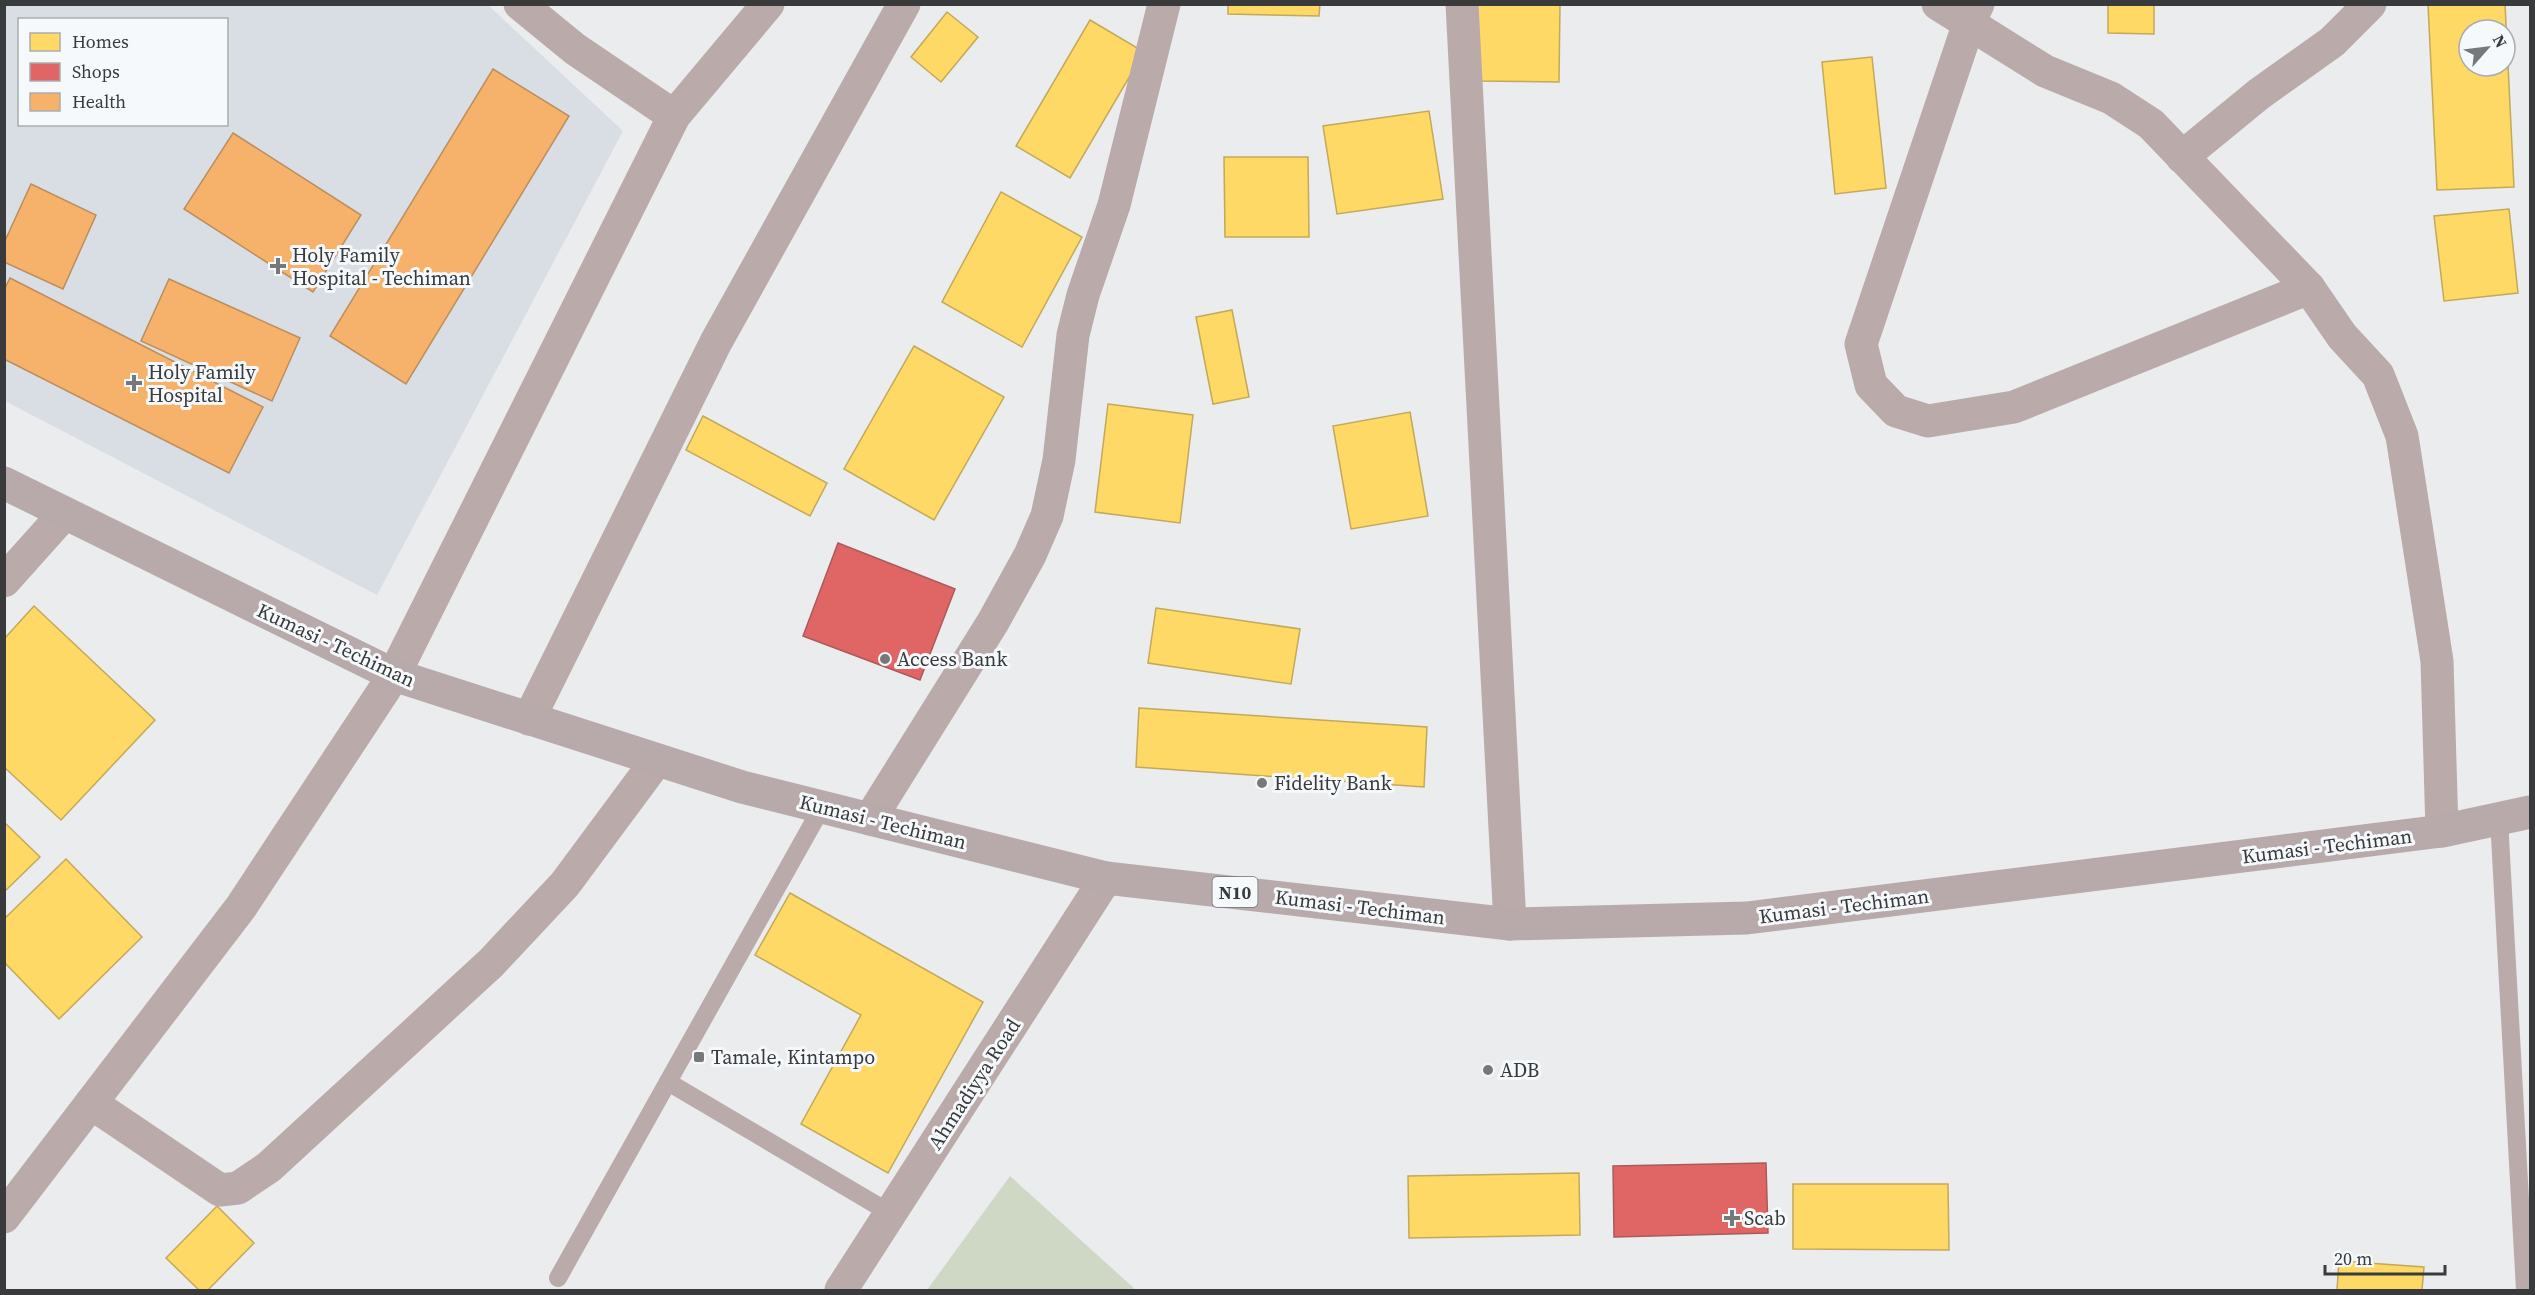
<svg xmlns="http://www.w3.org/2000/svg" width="2535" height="1295" viewBox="0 0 2535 1295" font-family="'Source Serif 4',serif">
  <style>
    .built { fill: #d9dee4; fill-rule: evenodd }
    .green { fill: #cfd8c4 }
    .homes { fill: #ffd966; stroke: #c3a959; stroke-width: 1.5; fill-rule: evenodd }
    .shops { fill: #e06666; stroke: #ae5959; stroke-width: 1.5 }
    .health { fill: #f6b26b; stroke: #bd8e5d; stroke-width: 1.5 }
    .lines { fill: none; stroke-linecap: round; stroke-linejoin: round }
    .service { stroke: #baabaa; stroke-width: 18 }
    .minor { stroke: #baabaa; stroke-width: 33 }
    .tertiary { stroke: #baabaa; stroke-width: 33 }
    .trunk { stroke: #b8aaaa; stroke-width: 33 }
    .poi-dot { fill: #76787a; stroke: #f6f9fc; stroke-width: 2 }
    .labels { text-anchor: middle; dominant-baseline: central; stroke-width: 6; stroke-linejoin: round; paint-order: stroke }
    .shield { fill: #f6f9fc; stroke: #717375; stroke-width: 1.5 }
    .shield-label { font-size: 18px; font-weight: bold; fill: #383a3b }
    .poi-label { font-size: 20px; fill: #383a3b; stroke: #f6f9fc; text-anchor: start }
    .street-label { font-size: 20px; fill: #383a3b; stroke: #f6f9fc }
  </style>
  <rect width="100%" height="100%" fill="#eaecee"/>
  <!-- built -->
  <path class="built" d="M4 5H488L623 131 377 595 5 401ZM20 20H226V124H20Z"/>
  <!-- green -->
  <path class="green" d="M1010 1176 1136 1290H927Z"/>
  <!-- homes -->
  <g class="homes">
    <path d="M1228 4H1320L1319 16 1228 14Z"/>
    <path d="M1475 4H1560L1559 82 1474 81Z"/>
    <path d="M2108 4H2154V34L2108 33Z"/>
    <path d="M2428 4H2505L2514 187 2437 190ZM2469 30H2505V66H2469Z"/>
    <path d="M947 12 978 37 941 82 911 57Z"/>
    <path d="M1090 20 1144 52 1070 178 1016 146Z"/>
    <path d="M1872 57 1886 188 1835 194 1822 62Z"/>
    <path d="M1429 111 1443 199 1337 214 1323 126Z"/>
    <path d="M1224 157H1308L1309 237H1225Z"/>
    <path d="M1001 192 1082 237 1022 347 942 302Z"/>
    <path d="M2509 209 2518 293 2444 301 2434 216Z"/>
    <path d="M1232 310 1249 397 1213 404 1196 317Z"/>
    <path d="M914 346 1004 397 934 520 844 469Z"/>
    <path d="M1108 404 1193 415 1180 523 1095 512Z"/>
    <path d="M1410 412 1428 516 1351 529 1333 426Z"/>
    <path d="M703 416 827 483 810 516 686 450Z"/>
    <path d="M34 606 155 720 61 820 4 767V639Z"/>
    <path d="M1156 608 1300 629 1291 684 1148 663Z"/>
    <path d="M1139 708 1427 727 1424 787 1136 767Z"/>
    <path d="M4 822 40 857 4 892Z"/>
    <path d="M66 859 142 937 59 1019 4 962V919Z"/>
    <path d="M790 893 983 1002 888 1173 801 1124 861 1015 755 955Z"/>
    <path d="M1579 1173 1580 1235 1409 1238 1408 1176Z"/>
    <path d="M1793 1184H1948L1949 1250 1793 1249Z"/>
    <path d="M217 1206 254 1243 208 1290H199L166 1258Z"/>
    <path d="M2339 1261 2424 1267 2422 1290H2337Z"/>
  </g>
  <!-- shops -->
  <g class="shops">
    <path d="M838 543 955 589 920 680 803 636Z"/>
    <path d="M1766 1163 1768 1233 1614 1237 1613 1166Z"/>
  </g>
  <!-- health -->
  <g class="health">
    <path d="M493 69 569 116 406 384 330 336Z"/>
    <path d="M233 133 361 215 313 292 184 209Z"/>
    <path d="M31 184 96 215 63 289 4 262V243Z"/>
    <path d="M10 278 263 407 229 473 4 359V290Z"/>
    <path d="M169 279 300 338 272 401 141 341Z"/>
  </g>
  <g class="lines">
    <!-- service -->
    <g class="service">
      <path d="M2499 819 2525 1290"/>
      <path d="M668 1082 890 1213"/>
      <path d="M558 1278 822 807"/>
    </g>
    <!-- minor -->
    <g class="minor">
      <path d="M1462 4 1510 924"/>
      <path d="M1938 4 2045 71 2111 98 2151 124 2309 288 2342 336 2378 375 2402 436 2437 661 2442 831"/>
      <path d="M1978 4 1969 23 1861 344 1871 385 1896 411 1928 421 2014 407 2309 288"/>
      <path d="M674 116 768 4"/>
      <path d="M2182 157 2259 94 2332 42 2370 4"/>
      <path d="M4 581 64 514"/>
      <path d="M529 719 716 342 904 4"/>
      <path d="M870 819 993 622 1030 555 1047 516 1059 460 1073 335 1083 295 1114 205 1164 4"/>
      <path d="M91 1103 220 1190 238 1188 269 1167 491 963 565 884 657 760"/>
      <path d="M4 1217 241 907 394 675 674 116 575 49 520 4"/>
    </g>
    <!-- tertiary -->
    <path class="tertiary" d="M841 1290 1106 878"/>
    <!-- trunk -->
    <path class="trunk" d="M4 483 394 675 742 787 1106 878 1510 924 1747 918 2442 831 2530 812"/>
  </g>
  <!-- markers -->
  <g class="poi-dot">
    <path d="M275 257h6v6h6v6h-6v6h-6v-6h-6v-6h6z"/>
    <path d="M131 374h6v6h6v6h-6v6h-6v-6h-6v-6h6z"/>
    <circle cx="885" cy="659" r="6"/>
    <circle cx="1262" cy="783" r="6"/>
    <rect x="693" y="1051" width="12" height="12" rx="3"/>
    <circle cx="1488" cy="1070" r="6"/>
    <path d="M1729 1209h6v6h6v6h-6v6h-6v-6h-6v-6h6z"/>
  </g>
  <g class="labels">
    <!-- shield labels -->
    <rect class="shield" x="1212.5" y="877" width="45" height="30" rx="4.5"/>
    <g class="shield-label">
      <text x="1235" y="892">N10</text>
    </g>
    <!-- poi labels -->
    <g class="poi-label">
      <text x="292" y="255">Holy Family<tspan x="292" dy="23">Hospital - Techiman</tspan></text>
      <text x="148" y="372">Holy Family<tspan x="148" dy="23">Hospital</tspan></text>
      <text x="897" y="659">Access Bank</text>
      <text x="1274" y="783">Fidelity Bank</text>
      <text x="711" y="1057">Tamale, Kintampo</text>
      <text x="1500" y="1070">ADB</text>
      <text x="1744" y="1218">Scab</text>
    </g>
    <!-- street labels -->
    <g class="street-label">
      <text transform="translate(336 645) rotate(25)">Kumasi - Techiman</text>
      <text transform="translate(883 822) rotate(14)">Kumasi - Techiman</text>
      <text transform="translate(2327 846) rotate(-7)">Kumasi - Techiman</text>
      <text transform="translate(1844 906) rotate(-7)">Kumasi - Techiman</text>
      <text transform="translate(1360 907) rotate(7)">Kumasi - Techiman</text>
      <text transform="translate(974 1084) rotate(-57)">Ahmadiyya Road</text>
    </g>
  </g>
  <!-- border -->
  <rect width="2535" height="1295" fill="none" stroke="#383a3b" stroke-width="12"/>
  <!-- legend -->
  <rect x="18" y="18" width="210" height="108" fill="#f6f9fc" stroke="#aaadaf" stroke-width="1.5"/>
  <rect x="30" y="33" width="30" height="18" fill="#ffd966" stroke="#aaadaf" stroke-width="1.5"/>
  <text x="72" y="48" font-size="18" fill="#383a3b">Homes</text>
  <rect x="30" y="63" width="30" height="18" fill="#e06666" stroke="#aaadaf" stroke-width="1.5"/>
  <text x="72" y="78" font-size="18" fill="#383a3b">Shops</text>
  <rect x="30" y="93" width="30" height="18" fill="#f6b26b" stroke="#aaadaf" stroke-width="1.5"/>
  <text x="72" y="108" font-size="18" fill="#383a3b">Health</text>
  <!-- north arrow -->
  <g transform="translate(2487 48) rotate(62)"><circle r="28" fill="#f6f9fc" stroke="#aaadaf" stroke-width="1.5"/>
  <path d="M0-4.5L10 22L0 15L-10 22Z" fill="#76787a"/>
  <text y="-9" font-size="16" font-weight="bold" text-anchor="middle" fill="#383a3b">N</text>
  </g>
  <!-- scale -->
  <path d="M2325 1265v9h120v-9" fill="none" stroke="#383a3b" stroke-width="3"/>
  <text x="2334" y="1265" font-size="18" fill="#383a3b" stroke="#f6f9fc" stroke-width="4.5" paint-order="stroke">20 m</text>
</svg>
